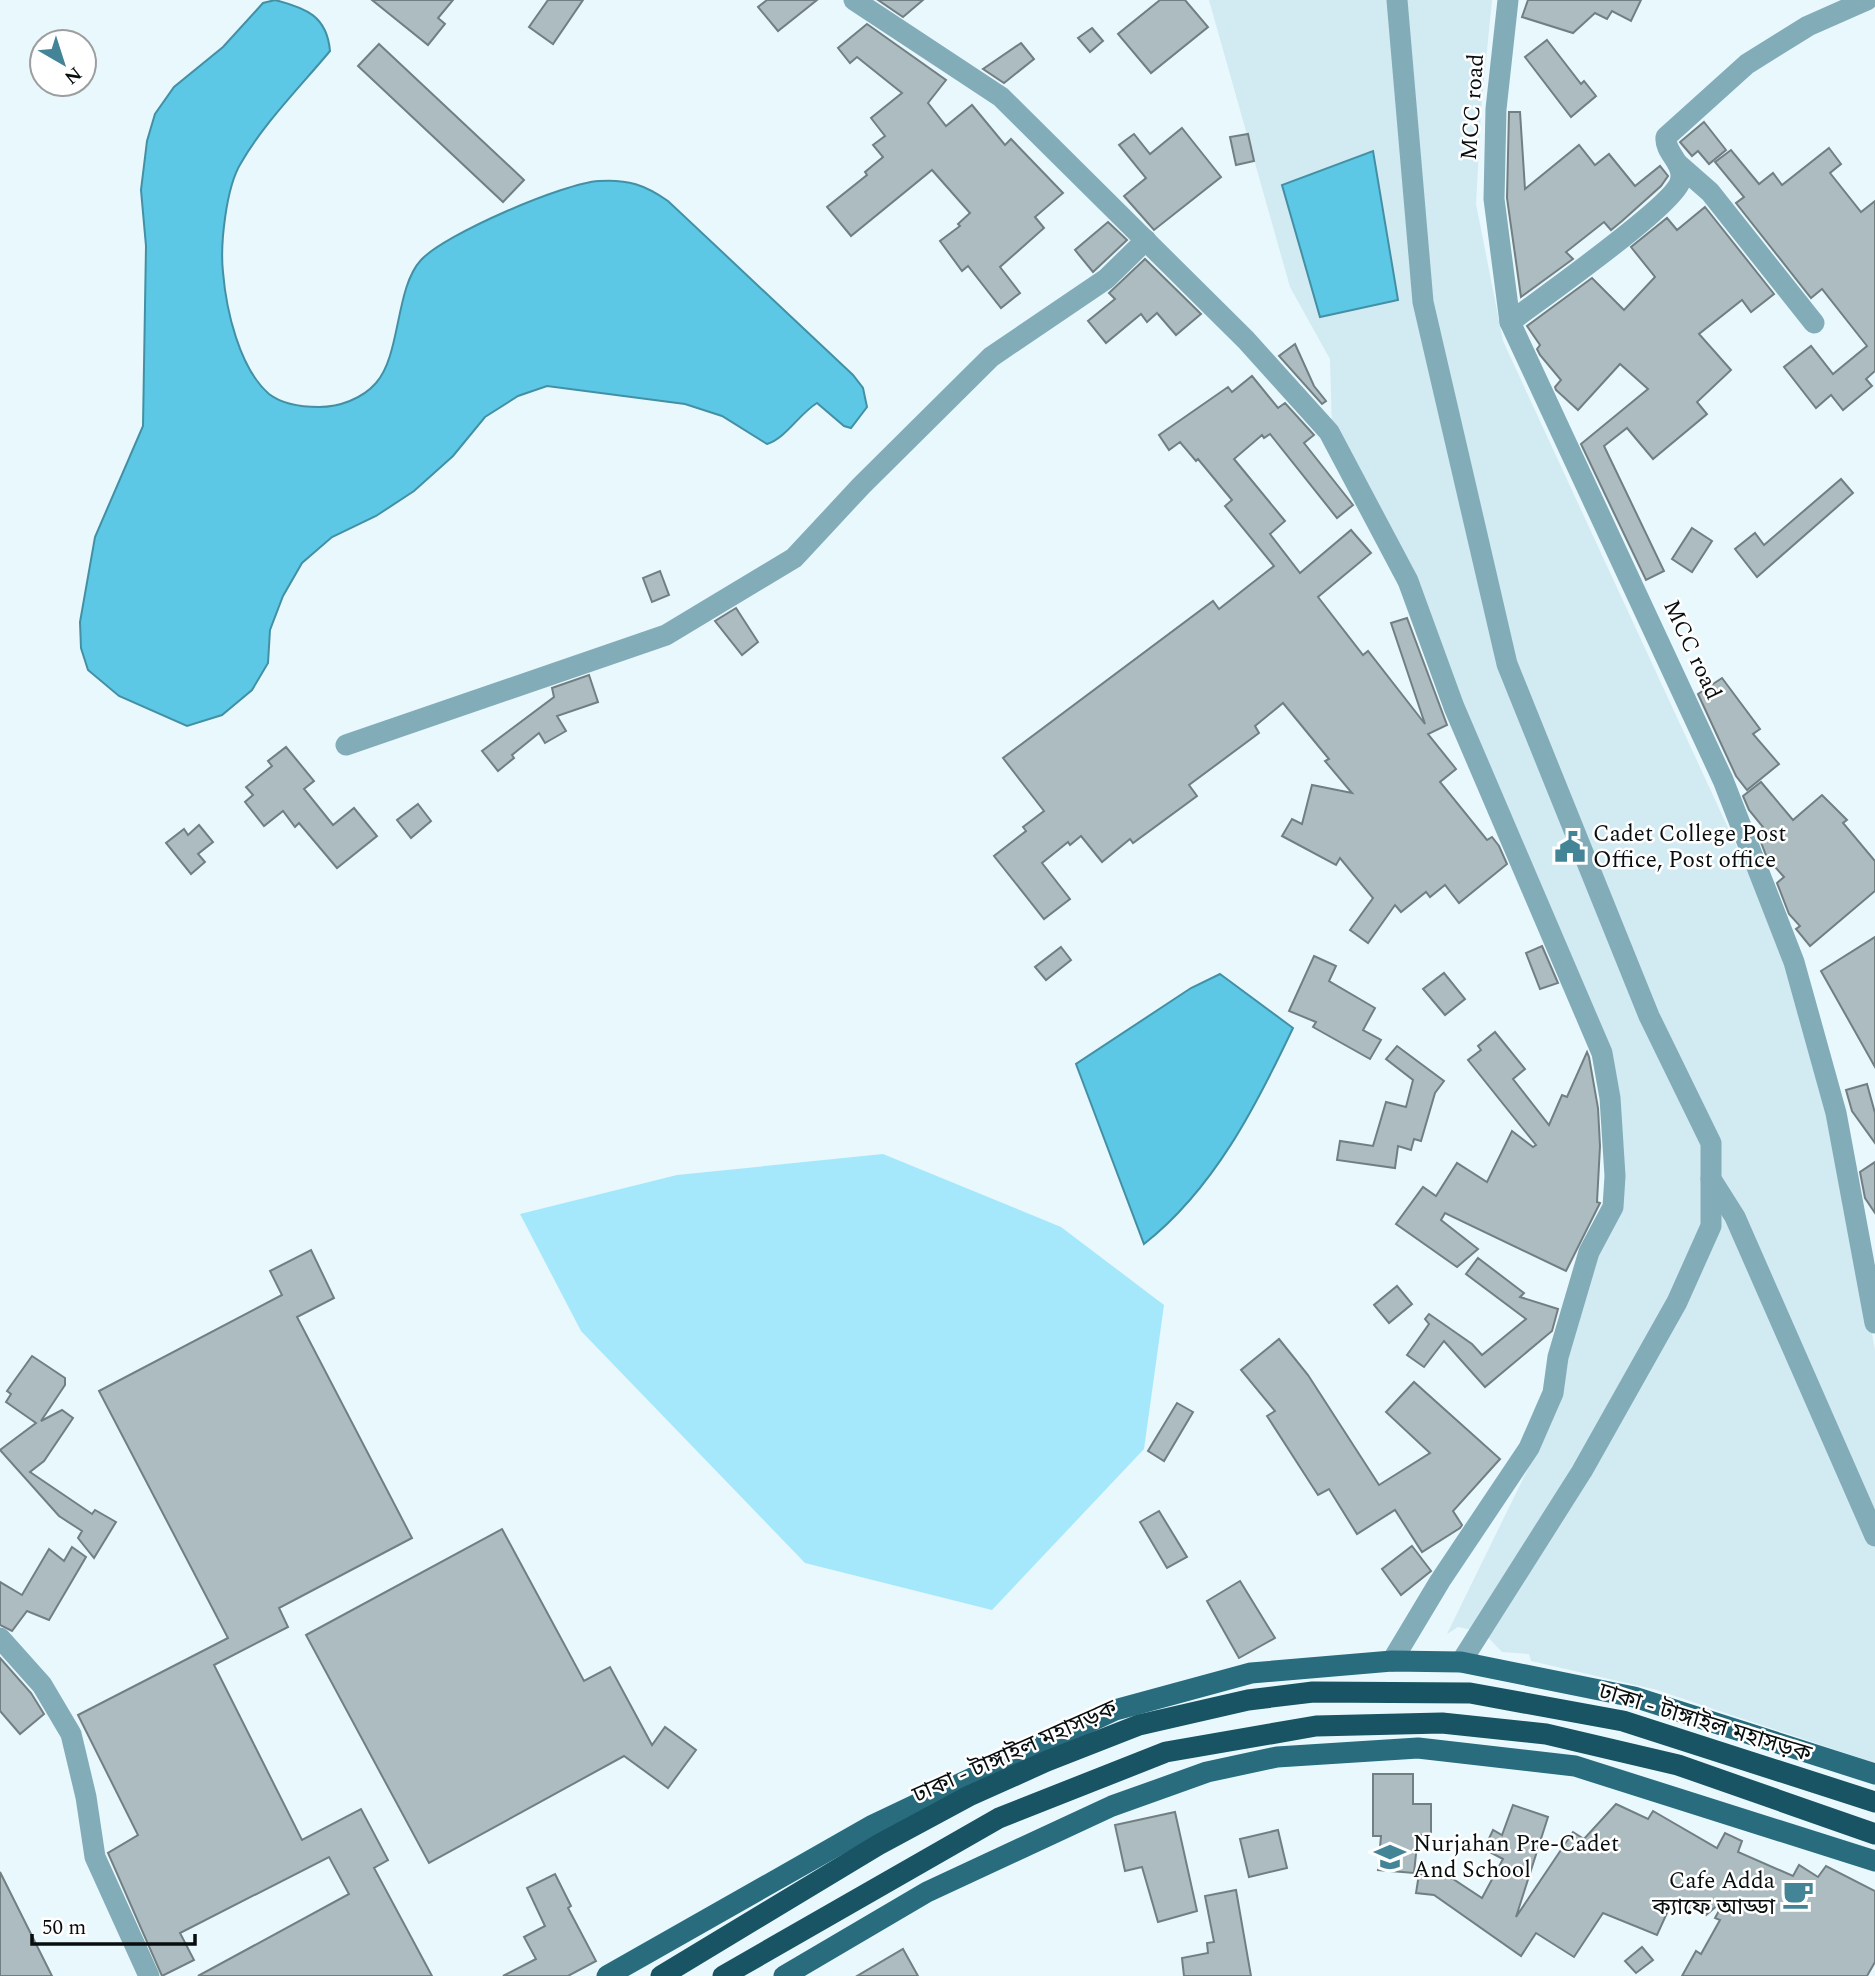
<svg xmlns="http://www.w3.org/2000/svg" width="1875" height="1976" viewBox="0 0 1875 1976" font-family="Spectral,'Noto Sans Bengali',serif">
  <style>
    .built { fill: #d2eaf1 }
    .green { fill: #a5e8fc }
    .water { fill: #5cc8e6; stroke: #4390a5; stroke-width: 2 }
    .building { fill: #adbcc0; stroke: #717f83; stroke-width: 2 }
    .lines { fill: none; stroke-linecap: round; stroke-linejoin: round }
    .minor { stroke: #83acb9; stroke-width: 21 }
    .major { stroke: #286c7e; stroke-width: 21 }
    .highway { stroke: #185463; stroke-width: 21 }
    .labels { text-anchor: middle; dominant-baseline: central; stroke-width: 5; stroke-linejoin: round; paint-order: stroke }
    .street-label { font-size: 23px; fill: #080d0e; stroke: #fff }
    .poi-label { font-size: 23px; fill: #080d0e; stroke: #fff; text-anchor: start }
  </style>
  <rect width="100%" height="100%" fill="#e8f8fd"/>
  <!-- built -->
  <path class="built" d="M1209 0H1492L1481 110 1476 204 1503 341 1790 962 1831 1115 1875 1350V1763L1657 1690 1531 1661 1529 1654 1502 1652 1483 1632 1458 1627 1447 1634 1543 1438 1562 1357 1595 1253 1618 1206 1617 1097 1332 430 1330 359 1290 287Z"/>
  <!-- green -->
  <path class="green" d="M883 1154 1061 1227 1164 1305 1144 1449 992 1610 805 1563 581 1331 520 1214 677 1175Z"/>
  <!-- water -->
  <g class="water">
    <path d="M275 0C306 8 327 16 330 51 300 87 264 123 241 163 226 187 220 245 223 272 226 309 239 368 269 394 282 404 303 407 319 407 339 407 362 399 376 383 401 355 395 288 421 260 445 234 564 183 599 181 628 179 645 185 668 201L853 375 863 388 867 407 851 428 844 426 817 403C799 414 786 438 767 444L722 416 685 404 547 386 518 396 485 417 453 456 414 491 376 516 332 537 302 563 283 596 270 630 268 663 252 690 222 715 187 726 119 696 88 670 81 648 80 622 95 537 143 426 146 246 141 190 147 141 155 114 174 87 223 47 263 3Z"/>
    <path d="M1373 151 1398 300 1320 317 1282 185Z"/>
    <path d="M1220 974 1293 1028C1256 1106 1214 1189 1144 1244L1076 1064 1191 988Z"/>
  </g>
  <!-- building -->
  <g class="building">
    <path d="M372 0H453L438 18 445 24 428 45Z"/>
    <path d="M548 0H583L553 44 529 27Z"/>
    <path d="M767 0H817L778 31 758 7Z"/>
    <path d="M878 0H923L903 17Z"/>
    <path d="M1160 0H1185L1208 27 1151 73 1118 34Z"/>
    <path d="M1528 0H1641L1631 21 1612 11 1607 19 1595 13 1573 33 1522 17Z"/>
    <path d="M867 24 946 80 928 103 946 126 972 105 1005 145 1011 139 1063 193 1035 217 1044 228 1000 267 1020 293 1001 308 968 266 962 271 940 241 960 226 958 224 970 213 932 170 851 236 827 207 867 175 865 172 883 157 873 145 885 136 871 118 902 93 857 57 850 63 838 48Z"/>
    <path d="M1092 28 1103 41 1090 52 1078 38Z"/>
    <path d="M1547 40 1581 84 1584 81 1596 96 1571 117 1525 57Z"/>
    <path d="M1021 43 1034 59 1004 83 983 69Z"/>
    <path d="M379 44 524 180 503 202 358 66Z"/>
    <path d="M1509 112H1520L1525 189 1579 145 1595 165 1609 154 1635 186 1660 166 1668 176 1661 186 1622 221 1611 230 1604 222 1566 252 1573 259 1521 297 1507 198Z"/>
    <path d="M1704 122 1726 150 1709 164 1698 151 1692 156 1680 142Z"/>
    <path d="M1182 128 1221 177 1154 230 1124 196 1146 178 1119 145 1134 134 1150 154Z"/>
    <path d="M1248 134 1254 161 1236 165 1230 137Z"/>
    <path d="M1829 148 1841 164 1830 173 1861 212 1875 201V371L1866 379 1872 386 1843 410 1831 395 1816 408 1784 367 1811 346 1833 374 1867 346 1822 289 1811 298 1736 203 1744 197 1715 162 1731 150 1759 184 1773 173 1782 185Z"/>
    <path d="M1705 207 1774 294 1751 312 1742 300 1699 334 1731 370 1697 402 1707 414 1653 459 1627 428 1604 446 1664 571 1646 580 1581 444 1648 389 1620 364 1578 410 1556 390 1555 387 1561 380 1540 355 1537 349 1540 345 1527 326 1592 278 1624 310 1655 277 1631 247 1667 218 1677 230Z"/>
    <path d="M1108 222 1127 240 1093 272 1075 250Z"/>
    <path d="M1145 259 1201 314 1176 335 1157 313 1147 322 1141 314 1106 343 1088 321 1115 299 1109 293Z"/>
    <path d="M1295 344 1314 386 1326 401 1322 404 1279 356Z"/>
    <path d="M1252 376 1278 408 1285 403 1314 435 1304 443 1353 505 1337 518 1270 434 1264 438 1262 435 1234 459 1285 521 1270 534 1300 573 1351 530 1371 553 1318 597 1363 655 1368 651 1425 724 1391 623 1407 618 1447 725 1428 734 1456 769 1440 782 1487 840 1492 837 1499 846 1507 864 1459 903 1445 885 1430 897 1426 892 1401 912 1395 905 1368 943 1350 930 1373 898 1340 858 1336 865 1282 836 1292 819 1302 824 1312 785 1352 793 1325 761 1329 759 1283 703 1255 726 1259 733 1189 785 1197 796 1133 843 1130 839 1102 862 1081 836 1070 845 1068 842 1042 863 1070 899 1044 919 994 856 1026 831 1023 827 1044 811 1003 758 1213 601 1219 609 1274 566 1225 506 1232 500 1198 459 1196 461 1180 442 1169 450 1159 435 1228 387 1232 392Z"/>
    <path d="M1841 479 1853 493 1757 577 1735 549 1755 533 1764 545Z"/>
    <path d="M1692 528 1712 541 1692 572 1672 559Z"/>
    <path d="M660 571 669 595 652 602 643 578Z"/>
    <path d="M736 608 758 642 742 655 715 621Z"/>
    <path d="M589 675 598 702 557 716 566 731 545 743 539 733 512 755 514 758 498 771 482 751 554 697 552 688Z"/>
    <path d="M1722 678 1760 729 1753 734 1779 764 1747 790 1736 776 1698 694Z"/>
    <path d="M286 747 314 781 304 789 333 825 354 808 377 836 337 868 299 823 295 827 283 811 264 826 245 802 253 795 246 787 272 766 268 761Z"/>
    <path d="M1761 782 1793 820 1822 795 1847 820 1843 823 1875 861V891L1810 946 1796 929 1800 926 1789 914 1777 883 1784 877 1767 858 1757 832 1763 827 1749 810 1743 796Z"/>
    <path d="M418 804 431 821 411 838 397 820Z"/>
    <path d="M199 825 213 842 198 854 205 862 191 874 166 843 184 829 188 835Z"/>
    <path d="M1875 937V1067L1821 971Z"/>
    <path d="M1542 946 1558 983 1540 989 1526 953Z"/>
    <path d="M1061 947 1071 960 1046 980 1035 967Z"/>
    <path d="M1314 956 1336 966 1329 981 1375 1008 1363 1030 1381 1040 1370 1059 1313 1027 1316 1022 1289 1011Z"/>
    <path d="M1444 973 1465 999 1445 1015 1423 989Z"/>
    <path d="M1495 1032 1525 1069 1513 1079 1549 1125 1562 1095 1567 1097 1587 1052 1589 1057 1598 1108 1600 1146 1597 1202 1600 1203 1566 1271 1445 1213 1441 1220 1478 1249 1457 1267 1396 1224 1423 1187 1436 1196 1457 1163 1487 1182 1512 1131 1533 1147 1536 1145 1468 1060 1481 1050 1478 1046Z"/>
    <path d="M1397 1046 1444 1081 1435 1093 1421 1141 1414 1139 1411 1150 1398 1146 1395 1168 1337 1160 1340 1141 1373 1146 1386 1102 1406 1107 1413 1080 1386 1059Z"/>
    <path d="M1867 1084 1875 1113V1143L1852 1111 1846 1090Z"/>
    <path d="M1875 1162V1213L1865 1198 1860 1172Z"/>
    <path d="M311 1250 334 1298 297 1317 412 1538 279 1608 288 1627 214 1665 302 1840 361 1809 388 1860 374 1868 432 1976H198L349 1894 329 1857 180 1933 194 1960 162 1976 108 1853 138 1835 78 1715 228 1638 99 1391 282 1295 270 1271Z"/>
    <path d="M1478 1258 1524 1293 1520 1297 1558 1309 1552 1331 1485 1387 1444 1341 1424 1367 1407 1355 1429 1324 1425 1319 1429 1314 1472 1344 1482 1355 1526 1319 1466 1274Z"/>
    <path d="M1397 1286 1412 1304 1389 1323 1374 1305Z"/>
    <path d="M1279 1339 1308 1375 1379 1485 1430 1453 1386 1412 1414 1382 1500 1459 1453 1511 1462 1525 1460 1528 1422 1552 1395 1510 1357 1534 1329 1489 1318 1495 1267 1416 1275 1411 1241 1370Z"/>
    <path d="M32 1356 65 1378V1385L41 1421 62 1410 73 1418 44 1461 30 1472 92 1514 95 1510 116 1522 94 1558 78 1538 82 1531 59 1516 0 1450 36 1423 6 1402 11 1394 7 1391Z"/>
    <path d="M1177 1403 1193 1412 1164 1461 1148 1451Z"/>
    <path d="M1159 1511 1187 1557 1167 1568 1140 1522Z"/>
    <path d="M502 1529 584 1681 610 1667 652 1745 665 1727 696 1750 668 1788 624 1756 429 1863 306 1635Z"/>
    <path d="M1412 1546 1431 1571 1401 1595 1382 1569Z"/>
    <path d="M72 1547 86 1557 49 1620 27 1611 12 1631 0 1625V1582L22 1595 49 1549 64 1561Z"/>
    <path d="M1240 1581 1275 1638 1239 1658 1207 1601Z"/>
    <path d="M0 1658 31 1693 44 1714 20 1734 0 1711Z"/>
    <path d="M1373 1774H1413V1804H1431V1835H1418L1414 1873 1378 1870 1381 1836H1373Z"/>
    <path d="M1616 1804 1648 1819 1653 1811 1717 1848 1725 1833 1742 1841 1738 1852 1793 1876 1799 1865 1818 1877 1826 1866 1875 1891V1962L1867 1976H1682L1696 1951 1701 1954 1720 1920 1715 1918 1726 1898 1706 1915 1672 1902 1657 1935 1603 1913 1574 1957 1536 1933 1521 1956 1434 1895 1416 1893 1419 1874 1453 1879 1482 1898 1503 1859 1484 1849 1493 1830 1502 1835 1513 1805 1548 1817 1516 1917 1573 1832 1584 1839Z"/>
    <path d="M1175 1812 1197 1911 1158 1922 1142 1867 1125 1871 1115 1825Z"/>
    <path d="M1278 1830 1287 1868 1249 1877 1240 1839Z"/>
    <path d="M0 1872 52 1976H0Z"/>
    <path d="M555 1874 571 1906 568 1908 596 1961 568 1976H503L536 1959 524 1937 545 1926 527 1888Z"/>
    <path d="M1236 1890 1251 1976H1184L1182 1958 1208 1953 1207 1943 1214 1942 1205 1896Z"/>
    <path d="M1642 1947 1653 1960 1636 1973 1625 1961Z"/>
    <path d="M903 1949 918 1976H857Z"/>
  </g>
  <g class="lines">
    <!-- minor -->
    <g class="minor">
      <path d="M854 0 1001 97 1246 340 1329 432 1408 581 1454 707 1602 1053 1610 1098 1615 1176 1613 1207 1589 1252 1558 1357 1553 1393 1529 1448 1440 1581 1392 1661"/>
      <path d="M1397 0 1423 302 1507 664 1649 1016 1711 1143V1226L1677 1302 1582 1471 1461 1662"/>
      <path d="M1508 0 1496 109 1494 199 1510 322 1723 780 1794 962 1836 1113 1875 1323"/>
      <path d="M1678 164 1710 192 1814 323"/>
      <path d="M1510 322C1539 300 1672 207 1680 182 1686 164 1664 153 1666 137L1747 64 1808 26 1867 0"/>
      <path d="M346 745 666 635 794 558 861 486 991 357 1106 279 1146 240"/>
      <path d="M1711 1179 1735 1217 1875 1536"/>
      <path d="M0 1638 42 1685 71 1734 86 1797 95 1857 149 1976"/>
    </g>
    <!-- major -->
    <g class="major">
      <path d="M607 1976 873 1825 1115 1710 1251 1673 1392 1661 1461 1662 1634 1697 1875 1774"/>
      <path d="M784 1976 927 1892 1112 1806 1207 1772 1277 1757 1418 1748 1575 1766 1875 1861"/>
    </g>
    <!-- highway -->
    <g class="highway">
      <path d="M661 1976 878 1845 969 1796 1047 1761 1139 1725 1248 1700 1313 1692 1470 1693 1623 1721 1875 1802"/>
      <path d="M723 1976 999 1818 1166 1752 1316 1726 1442 1723 1546 1734 1678 1765 1875 1834"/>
    </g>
  </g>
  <!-- icons -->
  <defs>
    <symbol id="civic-bare" viewBox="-9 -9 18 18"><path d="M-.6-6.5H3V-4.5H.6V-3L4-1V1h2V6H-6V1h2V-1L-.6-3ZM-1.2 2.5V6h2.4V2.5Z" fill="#438497" stroke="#fff" stroke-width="2.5" paint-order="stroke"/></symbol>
    <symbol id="school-bare" viewBox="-9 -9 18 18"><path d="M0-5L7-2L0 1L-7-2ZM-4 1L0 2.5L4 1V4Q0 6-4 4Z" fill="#438497" stroke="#fff" stroke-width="2.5" paint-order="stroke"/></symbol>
    <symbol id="cafe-bare" viewBox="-9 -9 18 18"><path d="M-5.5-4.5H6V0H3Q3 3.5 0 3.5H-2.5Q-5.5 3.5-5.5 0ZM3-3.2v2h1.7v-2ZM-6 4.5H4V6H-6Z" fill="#438497" stroke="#fff" stroke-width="2.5" paint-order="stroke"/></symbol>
  </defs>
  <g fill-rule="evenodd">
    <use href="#civic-bare" x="1548" y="825" width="44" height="44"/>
    <use href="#school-bare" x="1368" y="1835" width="44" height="44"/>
    <use href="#cafe-bare" x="1776" y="1872" width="44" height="44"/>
  </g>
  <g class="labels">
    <!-- street labels -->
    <g class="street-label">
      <text transform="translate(1473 107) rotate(-86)">MCC road</text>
      <text transform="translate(1692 650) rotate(65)">MCC road</text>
      <text transform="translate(1705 1723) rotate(17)">ঢাকা - টাঙ্গাইল মহাসড়ক</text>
      <text transform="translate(1015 1752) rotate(-24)">ঢাকা - টাঙ্গাইল মহাসড়ক</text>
    </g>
    <!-- poi labels -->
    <g class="poi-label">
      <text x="1593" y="834">Cadet College Post<tspan x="1593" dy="26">Office, Post office</tspan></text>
      <text x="1413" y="1844">Nurjahan Pre-Cadet<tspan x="1413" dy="26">And School</tspan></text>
      <text x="1775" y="1881" text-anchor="end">Cafe Adda<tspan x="1775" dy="26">ক্যাফে আড্ডা</tspan></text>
    </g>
  </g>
  <!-- north arrow -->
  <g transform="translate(63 63) rotate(141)"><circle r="33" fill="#ffffff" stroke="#9c9e9f" stroke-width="2"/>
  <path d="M0-5L12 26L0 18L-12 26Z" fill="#438497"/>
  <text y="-10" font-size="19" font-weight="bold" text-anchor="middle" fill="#080d0e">N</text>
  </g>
  <!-- scale -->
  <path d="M32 1934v10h163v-10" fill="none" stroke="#080d0e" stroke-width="3.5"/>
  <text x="42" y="1934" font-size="21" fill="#080d0e" stroke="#ffffff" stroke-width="5" paint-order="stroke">50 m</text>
</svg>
